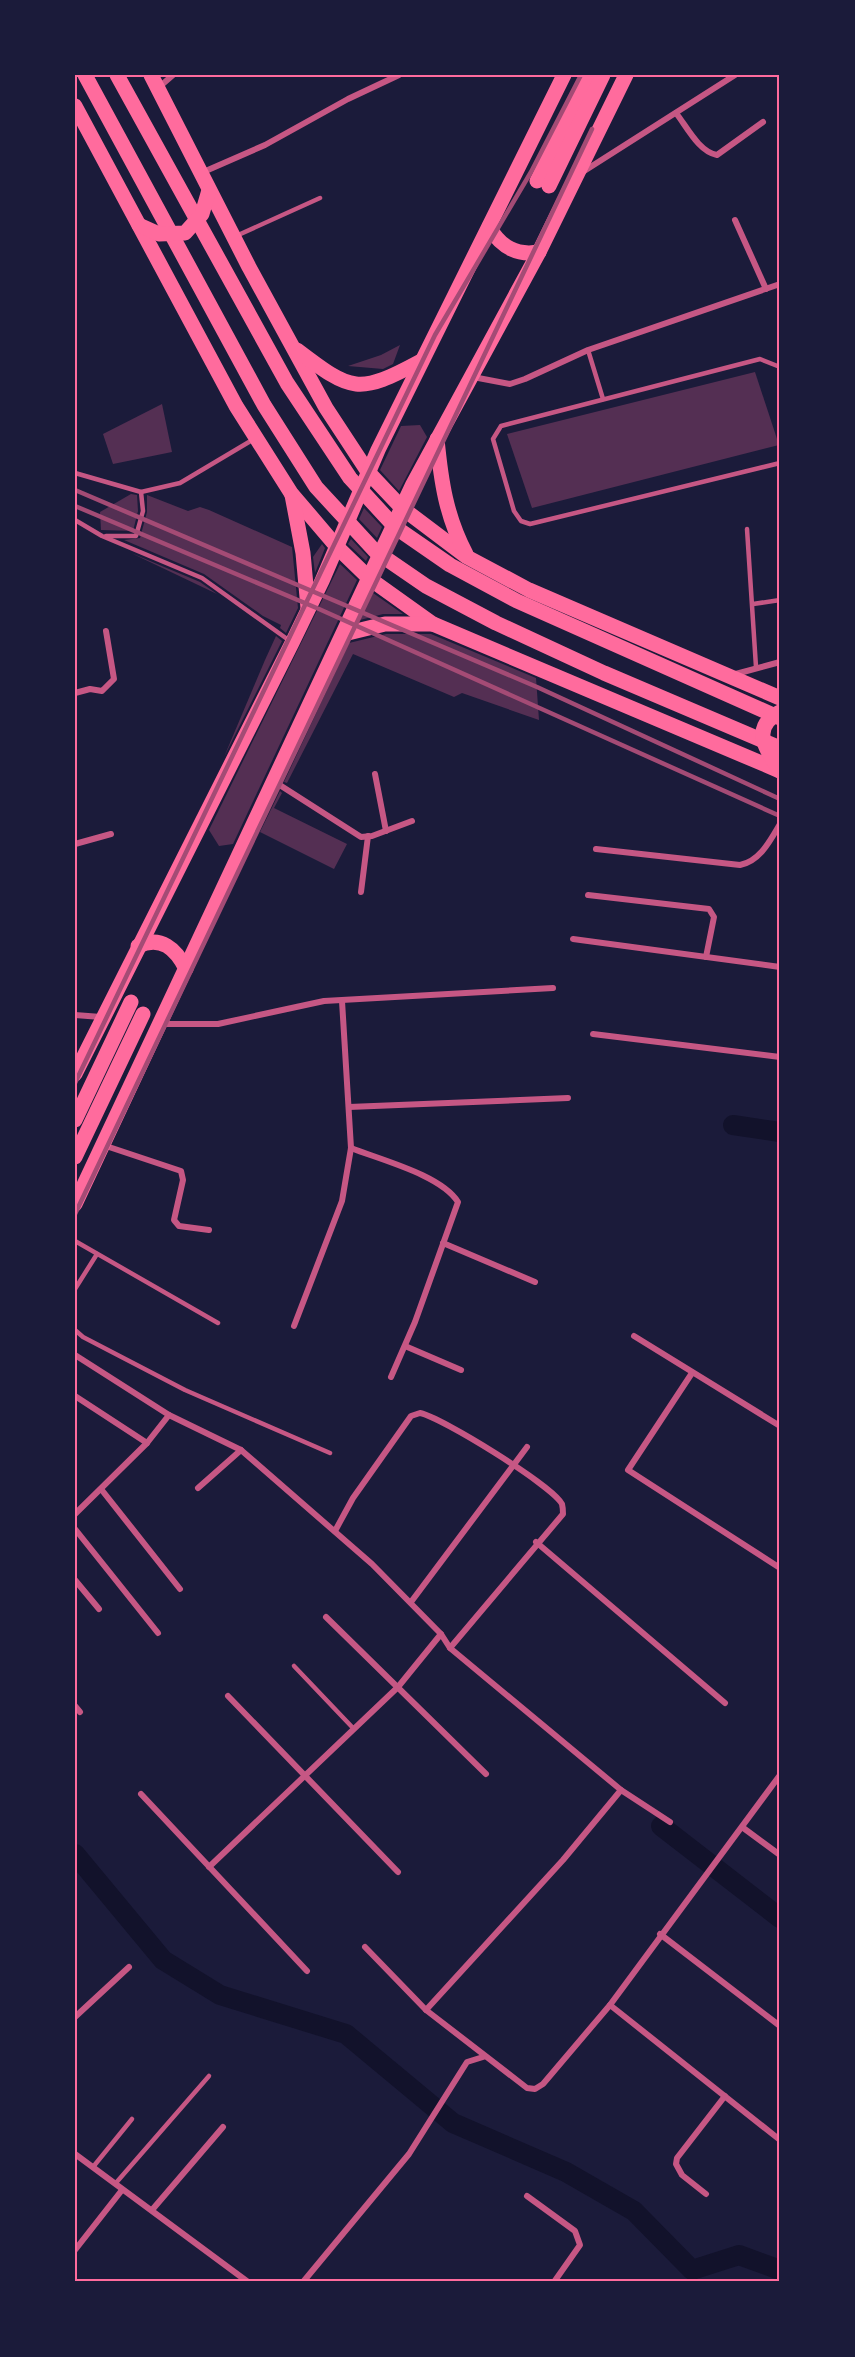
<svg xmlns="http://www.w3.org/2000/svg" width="855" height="2357" viewBox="0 0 855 2357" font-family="Signika,sans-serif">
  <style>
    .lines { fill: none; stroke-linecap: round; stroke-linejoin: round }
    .canal { stroke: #12122b; stroke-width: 20 }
    .building { fill: #542f53 }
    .service { stroke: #c65784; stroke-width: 4.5 }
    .minor { stroke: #c65784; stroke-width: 6 }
    .primary { stroke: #ff6b9d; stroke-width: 15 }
    .rail { stroke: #a44b75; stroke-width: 4.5 }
    .neatline { fill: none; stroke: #ff6b9d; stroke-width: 2 }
  </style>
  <rect width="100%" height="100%" fill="#1b1b3a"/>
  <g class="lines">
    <!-- canal -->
    <g class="canal">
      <path d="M733 1125 780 1132"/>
      <path d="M661 1826 780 1918"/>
      <path d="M75 1854 163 1960 220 1995 346 2034 453 2123 566 2172 634 2211 692 2270 739 2255 780 2270"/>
    </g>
  </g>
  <!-- building -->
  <g class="building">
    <path d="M400 345 393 364 383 369 348 366 381 355Z"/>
    <path d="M755 372 779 445 532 508 507 434Z"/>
    <path d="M162 404 172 452 113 464 103 434Z"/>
    <path d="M420 425 427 437 399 491 380 470 401 426Z"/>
    <path d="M131 494 137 495 138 511 133 531 101 530 100 512Z"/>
    <path d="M147 495 188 511 200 507 209 510 292 547 298 608 286 633 280 628 281 625 263 616 204 574 124 540 140 538 147 512Z"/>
    <path d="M364 508 382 527 377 538 359 519Z"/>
    <path d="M351 539 368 557 366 561 348 544Z"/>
    <path d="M322 544 325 548 315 573 313 557Z"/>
    <path d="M131 553 200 582 217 594Z"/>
    <path d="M340 564 357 580 233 844 219 846 209 830Z"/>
    <path d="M373 593 403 614H383L360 620Z"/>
    <path d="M386 634H431L536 678 539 720 462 693 454 697 353 654 287 783 284 782 349 643Z"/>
    <path d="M276 636 282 641 224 757 265 660Z"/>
    <path d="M280 791 282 793 274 808 347 844 334 869 260 832Z"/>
  </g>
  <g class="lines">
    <!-- service -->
    <g class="service">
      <path d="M236 236 320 198"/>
      <path d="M588 350 603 399"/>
      <path d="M780 367 760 359 501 426 493 439 514 511 521 521 530 524 780 463"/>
      <path d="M75 473 141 492 180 483 254 439"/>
      <path d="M75 520 102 536 202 578 290 641"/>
      <path d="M747 529 756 667"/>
      <path d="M106 536H136L143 511 141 492"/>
      <path d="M753 604 780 600"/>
      <path d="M75 1241 218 1323"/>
      <path d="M75 1289 97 1254"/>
      <path d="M75 1330 83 1337 185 1390 330 1453"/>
      <path d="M294 1666 353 1728"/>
      <path d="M93 2167 132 2119"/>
      <path d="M115 2184 209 2076"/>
    </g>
    <!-- minor -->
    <g class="minor">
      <path d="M158 88 173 75"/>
      <path d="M676 113C687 127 699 152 717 155L763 122"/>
      <path d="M201 173 265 145 348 99 399 75"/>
      <path d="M581 173 735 75"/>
      <path d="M735 220 766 289"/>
      <path d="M473 377 510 384 525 379 588 350 780 284"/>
      <path d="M732 675 780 662"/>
      <path d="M75 693 90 689 102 691 114 679 106 631"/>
      <path d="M375 774 386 831"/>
      <path d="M275 782 361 837 372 836 412 821"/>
      <path d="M75 844 111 834"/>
      <path d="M596 849 740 865C760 861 770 841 780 824"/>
      <path d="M361 892 368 836"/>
      <path d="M588 895 709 909 714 917 706 957"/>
      <path d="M573 939 780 967"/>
      <path d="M75 1015 101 1017"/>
      <path d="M161 1024H218L324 1001 553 988"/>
      <path d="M593 1034 780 1057"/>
      <path d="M349 1107 568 1098"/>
      <path d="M103 1145 181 1171 183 1180 174 1220 179 1226 209 1230"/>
      <path d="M351 1148C381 1160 441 1175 458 1202L415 1322 391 1377"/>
      <path d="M443 1243 535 1282"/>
      <path d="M294 1326 342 1201 351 1148 342 1001"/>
      <path d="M634 1336 780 1426"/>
      <path d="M405 1346 461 1370"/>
      <path d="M75 1355 169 1415 241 1450 372 1564 441 1634 450 1648 621 1790 670 1822"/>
      <path d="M692 1373 628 1470 780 1568"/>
      <path d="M75 1396 147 1443"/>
      <path d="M198 1488 241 1450"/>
      <path d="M101 1489 180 1589"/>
      <path d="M75 1514 147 1443 169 1415"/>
      <path d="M75 1529 158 1633"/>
      <path d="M335 1531 353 1498 411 1416 420 1413C441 1417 553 1486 562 1504 563 1508 563 1510 563 1514L450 1648"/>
      <path d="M536 1542 725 1703"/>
      <path d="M75 1580 99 1609"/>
      <path d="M411 1602 527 1447"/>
      <path d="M326 1617 486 1774"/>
      <path d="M228 1696 398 1872"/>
      <path d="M75 1706 80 1712"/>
      <path d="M141 1794 307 1971"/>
      <path d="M742 1827 780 1855"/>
      <path d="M209 1867 398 1687 441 1634"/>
      <path d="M660 1934 780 2026"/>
      <path d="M365 1947 426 2010 527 2088 535 2089 543 2084 610 2005 780 1775"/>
      <path d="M610 2005 780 2140"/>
      <path d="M426 2010 563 1860 621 1790"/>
      <path d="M75 2017 129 1967"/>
      <path d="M75 2154 248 2282"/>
      <path d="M706 2194 682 2175 676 2164 677 2158 725 2096"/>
      <path d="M527 2196 575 2231 580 2245 554 2282"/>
      <path d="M152 2210 223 2127"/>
      <path d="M75 2250 122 2190"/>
      <path d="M303 2282 409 2154 467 2062 483 2057"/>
    </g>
    <!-- primary -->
    <g class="primary">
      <path d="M85 75 264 405 316 487 375 551 426 586 496 623 604 673 780 748"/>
      <path d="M117 75 287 383 350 478 395 527 450 565 517 601 780 718"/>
      <path d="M151 75 249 267 326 408 368 472 402 508 467 557 529 590 780 698"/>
      <path d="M75 106 236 406 291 493 337 547 370 579 433 624 780 771"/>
      <path d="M537 181 588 75"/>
      <path d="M549 186 603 75"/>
      <path d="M139 225 159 234 185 233 202 214 209 190"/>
      <path d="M489 227C501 247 516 256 539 252"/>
      <path d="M297 350C352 392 358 395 421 361"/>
      <path d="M437 439C441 481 446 516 466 554"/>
      <path d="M292 495 303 553 308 608"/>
      <path d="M344 634 385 624H433"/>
      <path d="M780 712C749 728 767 750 780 771"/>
      <path d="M138 946C161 935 176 949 186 969"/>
      <path d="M75 1074 292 643 322 581 378 450 564 75"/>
      <path d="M75 1120 131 1002"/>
      <path d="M75 1157 143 1014"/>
      <path d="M75 1204 413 484 539 252 626 75"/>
    </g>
    <!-- rail -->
    <g class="rail">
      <path d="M75 490 537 687 780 799"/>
      <path d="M75 506 319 609 780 816"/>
      <path d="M75 1083 435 335 531 172 581 75"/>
      <path d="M75 1214 592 129"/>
    </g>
  </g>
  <!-- border -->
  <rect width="855" height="2357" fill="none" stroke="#1b1b3a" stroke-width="153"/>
  <rect x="76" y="76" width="702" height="2204" class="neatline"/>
</svg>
